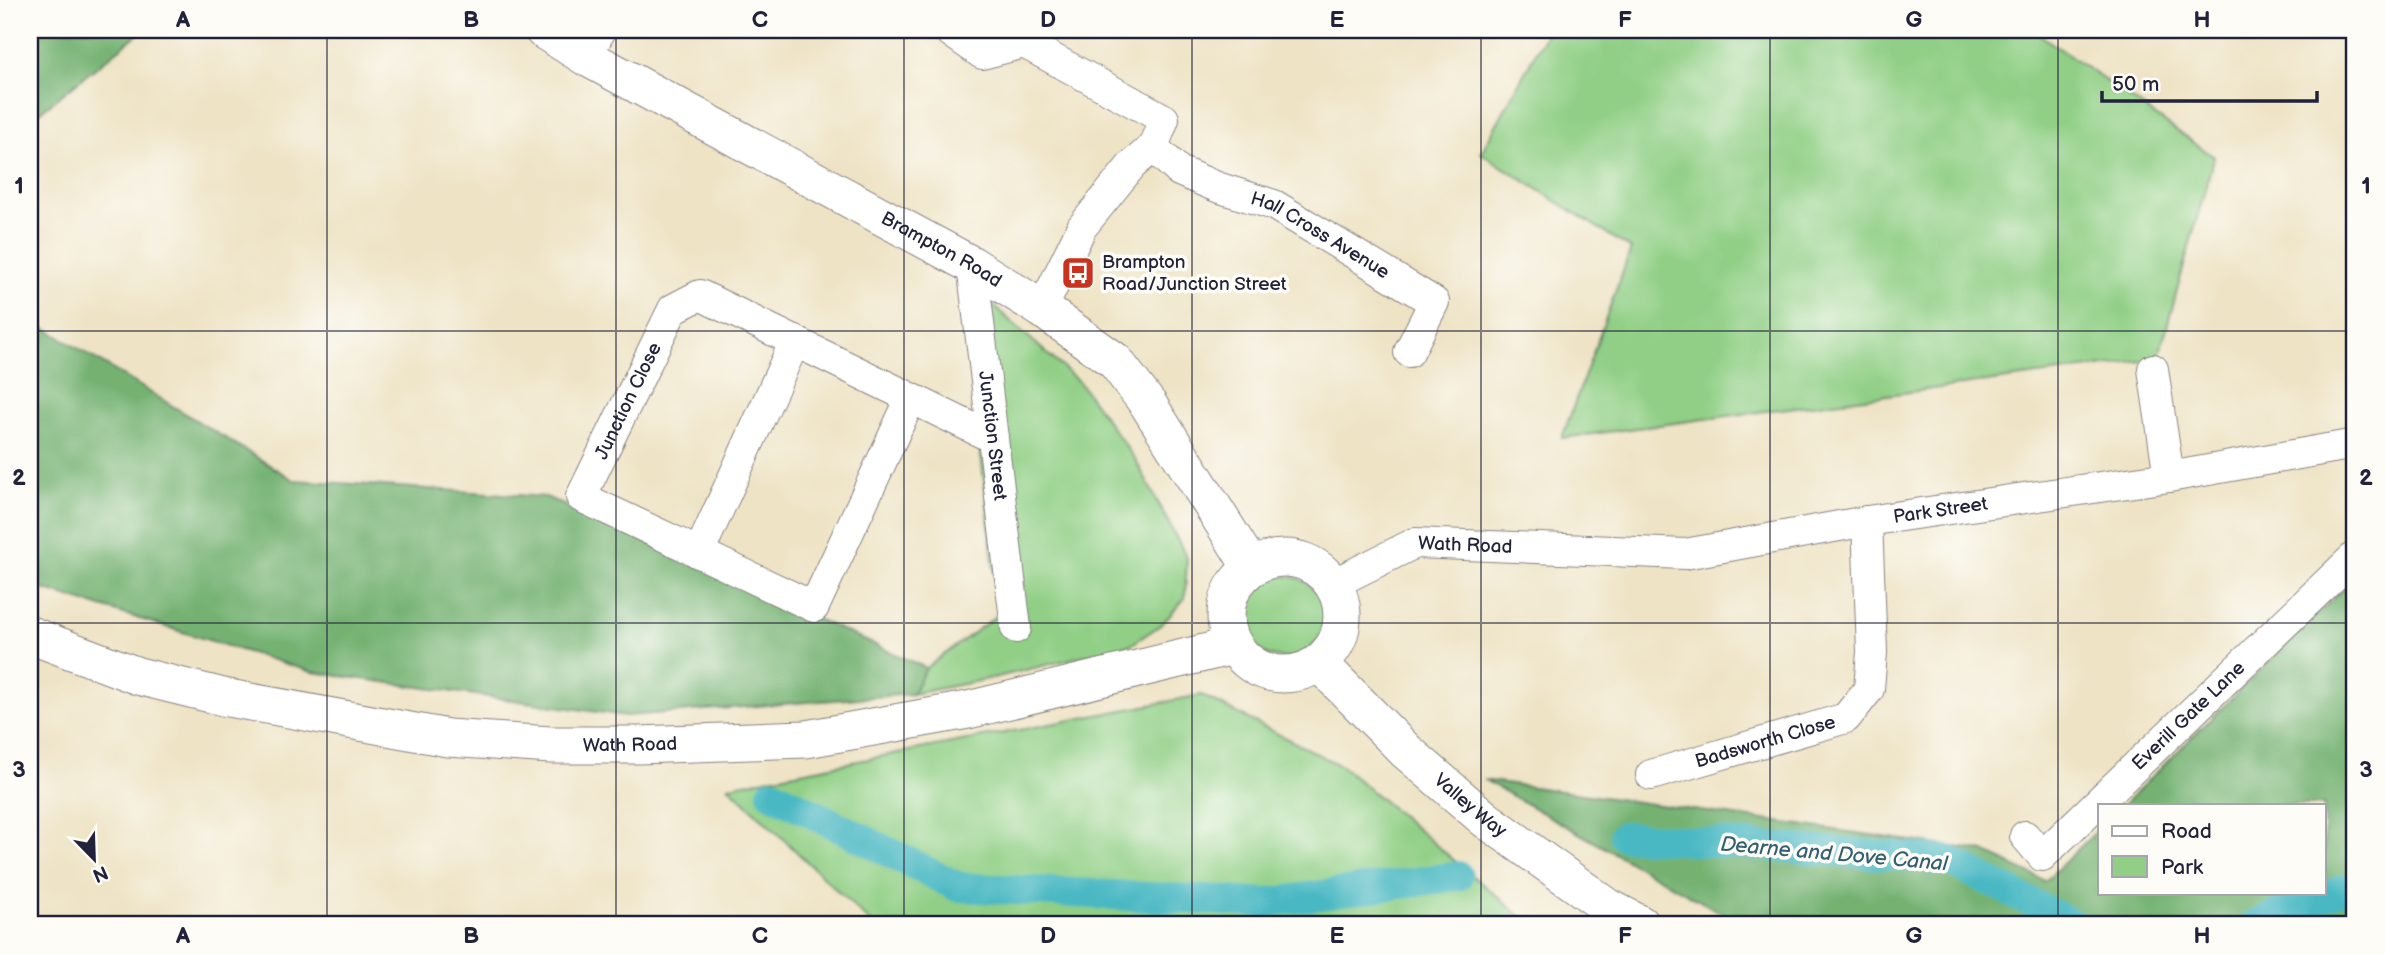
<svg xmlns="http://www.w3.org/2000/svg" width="2385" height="954" viewBox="0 0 2385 954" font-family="'Balsamiq Sans',sans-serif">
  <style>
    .green { fill: #90cf85; stroke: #597860; stroke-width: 2 }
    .forest { fill: #74b272; stroke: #4b6a56; stroke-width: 2 }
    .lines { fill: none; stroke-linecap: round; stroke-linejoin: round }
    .canal { stroke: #4ab8c3; stroke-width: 30 }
    .minor-casing { stroke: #888280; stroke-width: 32 }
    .major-casing { stroke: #888280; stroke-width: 39 }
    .minor { stroke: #fff; stroke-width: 30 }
    .major { stroke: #fff; stroke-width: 37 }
    .grid { fill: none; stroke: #22223b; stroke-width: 2; stroke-opacity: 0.55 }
    .labels { text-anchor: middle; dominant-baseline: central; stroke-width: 7; stroke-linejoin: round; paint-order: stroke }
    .street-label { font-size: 19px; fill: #22223b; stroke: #fdfcf7 }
    .poi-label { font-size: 19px; fill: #22223b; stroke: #fdfcf7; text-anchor: start }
    .water-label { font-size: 21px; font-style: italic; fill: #325e71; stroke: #fdfcf7 }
    .neatline { fill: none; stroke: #22223b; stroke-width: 2.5 }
    .grid-label { font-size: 23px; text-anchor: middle; font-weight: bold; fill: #22223b }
  </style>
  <rect width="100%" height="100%" fill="#fdfcf7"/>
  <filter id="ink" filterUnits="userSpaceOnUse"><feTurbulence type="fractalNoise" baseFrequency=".0143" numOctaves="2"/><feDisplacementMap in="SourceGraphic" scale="14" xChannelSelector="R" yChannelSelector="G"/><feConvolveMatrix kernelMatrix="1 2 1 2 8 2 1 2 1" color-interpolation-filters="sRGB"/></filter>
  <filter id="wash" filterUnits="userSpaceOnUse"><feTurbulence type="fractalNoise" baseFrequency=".00686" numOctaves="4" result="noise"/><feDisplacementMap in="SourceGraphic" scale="28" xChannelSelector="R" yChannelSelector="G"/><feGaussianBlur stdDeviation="1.57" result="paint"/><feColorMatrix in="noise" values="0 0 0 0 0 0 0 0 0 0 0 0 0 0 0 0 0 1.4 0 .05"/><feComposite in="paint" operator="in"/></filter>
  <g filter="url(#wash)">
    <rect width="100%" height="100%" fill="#eee3c5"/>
    <!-- green -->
    <g class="green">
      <path d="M1548 30H2033L2214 157 2158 359 1562 438 1631 249 1481 153Z"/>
      <path d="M961 277 1079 382 1135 459 1187 558 1185 598 1162 624 1132 644 993 678 912 694 926 668 999 614Z"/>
      <circle cx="1284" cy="617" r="41"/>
      <path d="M1201 695 1343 767 1530 924H872L728 786Z"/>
    </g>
    <!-- forest -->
    <g class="forest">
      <path d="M30 30H143L35 116 30 174Z"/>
      <path d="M30 319 294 480 546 497 926 668 912 694 626 716 312 672 30 585Z"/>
      <path d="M2355 577V924H1741L1484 780 1982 851 2045 881 2100 828V893H2324V805H2123Z"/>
    </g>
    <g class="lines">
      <!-- canal -->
      <g class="canal">
        <path d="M772 793 958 887 1265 903 1458 876"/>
        <path d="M1624 836 1948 860 2073 924"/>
        <path d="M2255 924 2342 889H2355"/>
      </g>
    </g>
  </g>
  <g filter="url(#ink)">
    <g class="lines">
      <defs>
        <g id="minor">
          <path d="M948 30 982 54 1024 43 1164 119 1153 147"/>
          <path d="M586 57 601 30"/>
          <path id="s1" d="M1153 147 1179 171 1217 187 1274 205 1434 302 1409 352"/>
          <path id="s2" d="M972 265 1016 628"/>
          <path d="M1042 309 1082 227 1132 165 1153 147"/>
          <path d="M2153 369 2169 477"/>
          <path id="s3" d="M911 398 814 607 581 497 673 309 700 295 993 438"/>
          <path d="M699 553 795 341"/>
          <path id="s4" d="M1333 584 1415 543 1685 554 1867 521 2169 477 2355 444"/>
          <path id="s5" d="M1651 775 1846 718 1869 689 1872 652 1867 521"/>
          <path id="s6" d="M2025 836 2042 856 2355 556"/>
        </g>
        <g id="major">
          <path id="s7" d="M543 30 586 57 972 265 1042 309 1115 361 1148 404 1251 567"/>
          <circle cx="1284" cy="616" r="58"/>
          <path id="s8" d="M30 635 138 676 223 697 448 738 551 745H638L806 739 968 710 1233 646"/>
          <path id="s9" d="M1319 663 1406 751 1485 819 1608 907 1640 924"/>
        </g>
      </defs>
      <!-- minor casing -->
      <use href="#minor" class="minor-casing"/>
      <!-- major casing -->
      <use href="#major" class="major-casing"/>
      <!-- minor -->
      <use href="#minor" class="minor"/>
      <!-- major -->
      <use href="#major" class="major"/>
    </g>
  </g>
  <!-- grid -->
  <path class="grid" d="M327 30V924M616 30V924M904 30V924M1192 30V924M1481 30V924M1770 30V924M2058 30V924M30 331H2355M30 623H2355"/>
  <!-- icons -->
  <defs>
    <symbol id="bus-square" viewBox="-11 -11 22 22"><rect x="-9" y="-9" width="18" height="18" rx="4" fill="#c8321e" stroke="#fdfcf7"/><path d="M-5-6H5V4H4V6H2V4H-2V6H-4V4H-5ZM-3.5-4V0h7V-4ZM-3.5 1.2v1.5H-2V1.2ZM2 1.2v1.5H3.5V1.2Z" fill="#fff"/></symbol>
  </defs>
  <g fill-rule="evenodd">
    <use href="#bus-square" x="1059" y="254" width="38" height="38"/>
  </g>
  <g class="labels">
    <!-- street labels -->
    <g class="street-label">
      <text stroke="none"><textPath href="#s1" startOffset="191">Hall Cross Avenue</textPath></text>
      <text stroke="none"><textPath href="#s7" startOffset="455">Brampton Road</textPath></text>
      <text stroke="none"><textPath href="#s3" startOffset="595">Junction Close</textPath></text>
      <text stroke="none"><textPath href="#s2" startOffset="172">Junction Street</textPath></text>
      <text stroke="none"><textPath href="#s4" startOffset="621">Park Street</textPath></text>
      <text stroke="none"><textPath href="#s4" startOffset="142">Wath Road</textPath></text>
      <text stroke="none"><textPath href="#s6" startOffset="229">Everill Gate Lane</textPath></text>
      <text stroke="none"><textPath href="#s5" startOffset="119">Badsworth Close</textPath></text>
      <text stroke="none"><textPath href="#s8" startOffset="614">Wath Road</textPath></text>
      <text stroke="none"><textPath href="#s9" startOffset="208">Valley Way</textPath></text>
    </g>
    <!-- poi labels -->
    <g class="poi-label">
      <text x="1102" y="262">Brampton<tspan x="1102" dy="22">Road/Junction Street</tspan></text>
    </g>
    <!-- water labels -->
    <g class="water-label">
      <text transform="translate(1834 854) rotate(5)">Dearne and Dove Canal</text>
    </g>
  </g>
  <!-- margin -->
  <rect width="2385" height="954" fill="none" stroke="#fdfcf7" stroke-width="77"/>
  <!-- legend -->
  <rect x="2098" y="804" width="228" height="91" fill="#fdfcf7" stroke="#a5a5ac" stroke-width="2"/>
  <rect x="2112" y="826" width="35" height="10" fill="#ffffff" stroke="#a5a5ac" stroke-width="2"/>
  <text x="2161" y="838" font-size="21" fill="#22223b">Road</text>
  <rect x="2112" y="856" width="35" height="21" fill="#90cf85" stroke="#a5a5ac" stroke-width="2"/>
  <text x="2161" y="874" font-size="21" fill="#22223b">Park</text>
  <!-- north arrow -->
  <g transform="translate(94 859) rotate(157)" stroke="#fdfcf7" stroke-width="5" paint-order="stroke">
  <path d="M0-5L12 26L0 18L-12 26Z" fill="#22223b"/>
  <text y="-10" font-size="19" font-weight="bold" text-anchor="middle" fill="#22223b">N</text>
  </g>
  <!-- scale -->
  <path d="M2102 91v10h215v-10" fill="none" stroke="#22223b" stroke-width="3.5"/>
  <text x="2112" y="91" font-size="21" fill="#22223b" stroke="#fdfcf7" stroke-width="5" paint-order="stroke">50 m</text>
  <rect x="38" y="38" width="2308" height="878" class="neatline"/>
  <g class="grid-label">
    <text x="183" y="27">A</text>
    <text x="471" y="27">B</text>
    <text x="760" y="27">C</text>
    <text x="1048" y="27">D</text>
    <text x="1337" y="27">E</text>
    <text x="1625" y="27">F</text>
    <text x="1914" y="27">G</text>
    <text x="2202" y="27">H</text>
    <text x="19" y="193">1</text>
    <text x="2366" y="193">1</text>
    <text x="19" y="485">2</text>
    <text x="2366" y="485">2</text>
    <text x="19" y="777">3</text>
    <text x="2366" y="777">3</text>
    <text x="183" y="943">A</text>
    <text x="471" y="943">B</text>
    <text x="760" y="943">C</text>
    <text x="1048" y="943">D</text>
    <text x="1337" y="943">E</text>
    <text x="1625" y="943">F</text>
    <text x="1914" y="943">G</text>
    <text x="2202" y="943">H</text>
  </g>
</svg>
